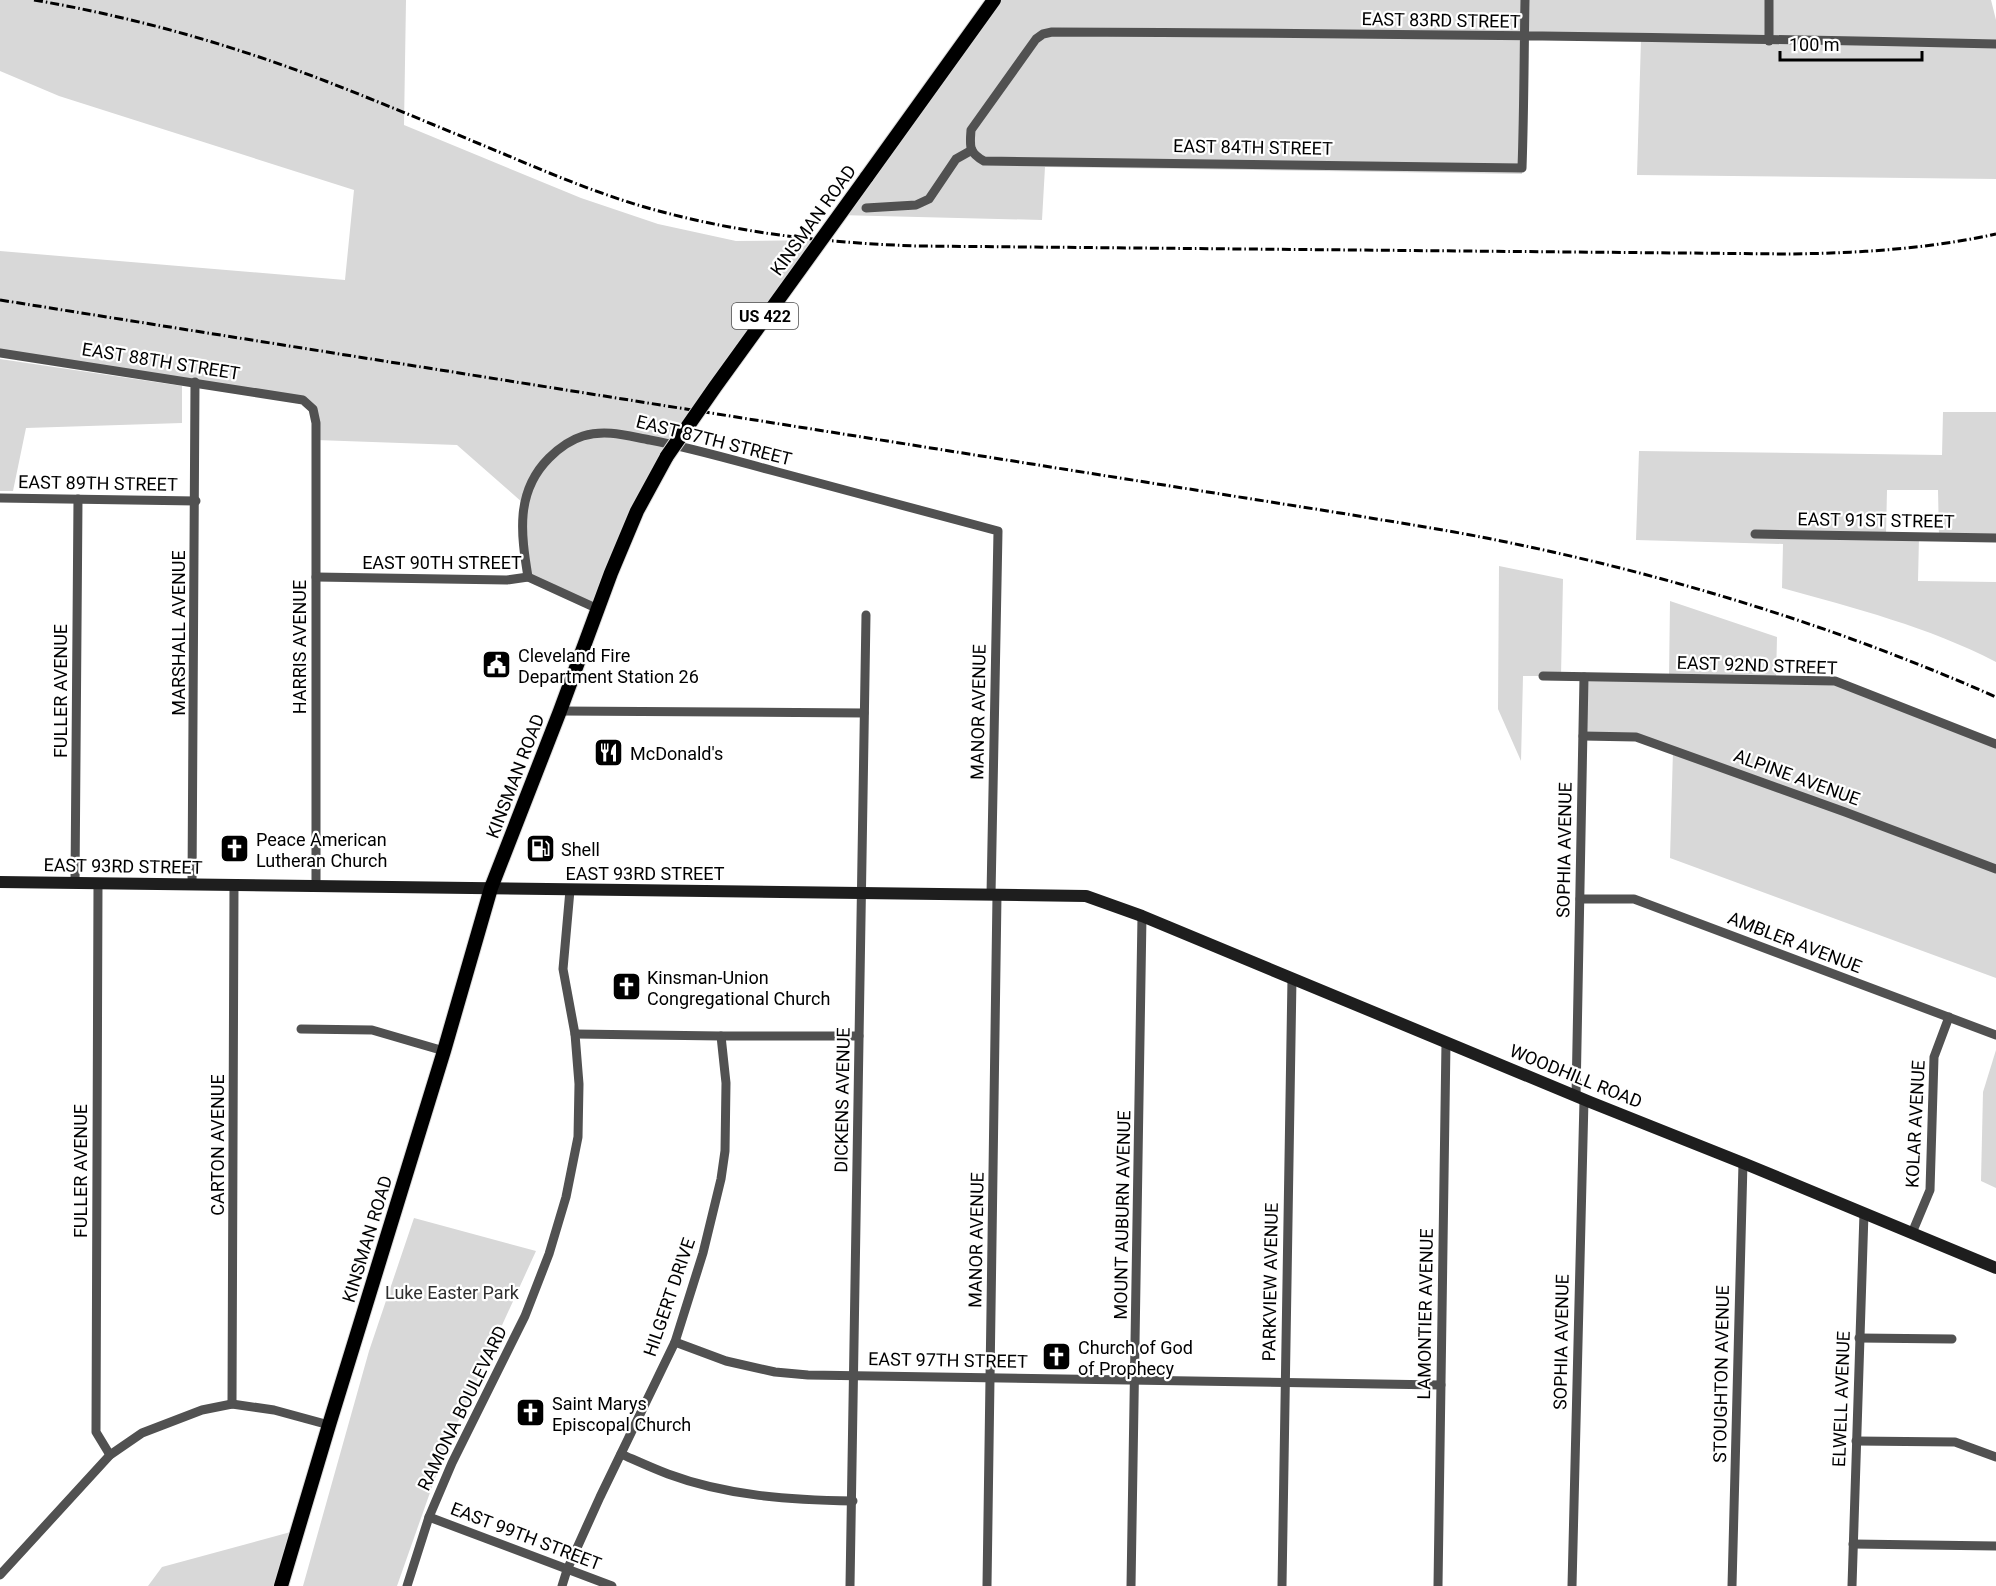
<svg xmlns="http://www.w3.org/2000/svg" width="1996" height="1586" viewBox="0 0 1996 1586" font-family="Roboto,sans-serif">
  <style>
    .green { fill: #d8d8d8 }
    .lines { fill: none; stroke-linecap: round; stroke-linejoin: round }
    .primary-casing { stroke: #dbdbdb; stroke-width: 16 }
    .street { stroke: #515151; stroke-width: 9 }
    .secondary { stroke: #1e1e1e; stroke-width: 12 }
    .primary { stroke: #000; stroke-width: 14 }
    .rail { stroke: #000; stroke-width: 3; stroke-dasharray: 9 3 1.5 3; stroke-linecap: butt }
    .primary-bridge-casing { stroke: #dbdbdb; stroke-width: 16; stroke-linecap: butt }
    .primary-bridge { stroke: #000; stroke-width: 14 }
    .labels { text-anchor: middle; dominant-baseline: central; stroke-width: 4.5; stroke-linejoin: round; paint-order: stroke }
    .shield { fill: #fff; stroke: #4c4c4c; stroke-width: 1.5 }
    .shield-label { font-size: 16px; font-weight: bold; fill: #000 }
    .street-label { font-size: 18px; fill: #000; stroke: #fff }
    .poi-label { font-size: 18px; fill: #000; stroke: #fff; text-anchor: start }
    .park-label { font-size: 18px; fill: #2f2f2f; stroke: #fff }
  </style>
  <rect width="100%" height="100%" fill="#fff"/>
  <!-- green -->
  <g class="green">
    <path d="M0 0H406L404 125 581 198 658 224 736 241 821 240 667 456 598 609 528 577 523 503 457 445 316 440V423L303 400 0 353V251L345 280 354 190 59 96 0 71Z"/>
    <path d="M994 0H1991L1996 20V179L1637 175 1641 39 1525 37 1522 174 1045 167 1042 220 838 215Z"/>
    <path d="M0 359 182 386V423L26 428 13 491H0Z"/>
    <path d="M1943 412H1996V538L1939 537 1938 490H1887L1886 536 1919 537 1918 581 1996 582V662C1929 627 1854 608 1782 588L1783 544 1636 540 1639 451 1942 455Z"/>
    <path d="M1499 566 1563 579 1561 676H1523L1521 761 1498 709Z"/>
    <path d="M1670 601 1777 637 1776 680 1835 681 1996 744V978L1670 858 1673 750 1636 737 1583 736 1584 677 1669 678Z"/>
    <path d="M1996 1050V1188L1981 1181 1983 1092Z"/>
    <path d="M414 1218 536 1251 445 1450 397 1586H303L369 1351Z"/>
    <path d="M298 1530 281 1586H148L162 1567Z"/>
  </g>
  <g class="lines">
    <defs>
      <g id="primary">
        <path d="M866 178 994 0"/>
        <path d="M281 1586 329 1425 444 1051 491 888 560 711 611 573 637 511 667 456"/>
      </g>
    </defs>
    <!-- primary casing -->
    <use href="#primary" class="primary-casing"/>
    <!-- street -->
    <g class="street">
      <path d="M1525 0C1524 56 1524 112 1522 168L984 161C968 152 970 146 971 130L1036 39 1043 34 1052 32C1367 33 1682 37 1996 44"/>
      <path d="M1769 41V0"/>
      <path d="M866 208 916 205 929 199 956 159 972 150"/>
      <path d="M0 353 303 400 313 409 316 423V886"/>
      <path d="M0 498 196 501"/>
      <path d="M1755 534 1996 538"/>
      <path d="M316 577 507 580 528 577 598 609"/>
      <path d="M528 577C521 534 515 492 549 458 559 448 570 440 583 436 606 429 628 436 650 440 692 448 733 460 774 471 849 491 923 511 998 531L991 895"/>
      <path d="M1543 676 1835 681 1996 744"/>
      <path d="M560 711 864 713"/>
      <path d="M1583 736 1636 737 1845 812 1996 869"/>
      <path d="M75 883 78 499"/>
      <path d="M98 884 96 1432 110 1455"/>
      <path d="M192 885 195 382"/>
      <path d="M1580 899H1634L1996 1035"/>
      <path d="M301 1029 372 1030 444 1051"/>
      <path d="M575 1034 721 1036H859"/>
      <path d="M1576 1096 1584 677"/>
      <path d="M1912 1233 1930 1190 1934 1057 1949 1017"/>
      <path d="M1859 1338 1952 1339"/>
      <path d="M675 1342 726 1361 775 1372 808 1375 1441 1385"/>
      <path d="M232 1404 234 885"/>
      <path d="M1856 1441 1955 1442 1996 1457"/>
      <path d="M621 1454C637 1461 652 1468 668 1474 727 1496 790 1500 853 1501"/>
      <path d="M429 1517 612 1586"/>
      <path d="M1853 1544 1996 1546"/>
      <path d="M0 1575 110 1455 142 1433 202 1410 232 1404 274 1410 329 1425"/>
      <path d="M407 1586 429 1517 452 1463 525 1316 549 1254 566 1197 578 1137 579 1084 575 1034 563 969 570 890"/>
      <path d="M562 1586 567 1570 600 1497 675 1342 703 1253 721 1179 725 1151 726 1083 721 1036"/>
      <path d="M850 1586 866 615"/>
      <path d="M987 1586 997 895"/>
      <path d="M1131 1586 1142 916"/>
      <path d="M1282 1586 1292 978"/>
      <path d="M1438 1586 1446 1042"/>
      <path d="M1572 1586 1584 1100"/>
      <path d="M1732 1586 1743 1163"/>
      <path d="M1852 1586 1864 1213"/>
    </g>
    <!-- secondary -->
    <path class="secondary" d="M0 882 1086 896 1142 916 1590 1102 1743 1163 1996 1268"/>
    <!-- primary -->
    <use href="#primary" class="primary"/>
    <!-- rail -->
    <g class="rail">
      <path d="M34 0C134 17 233 45 328 82 387 105 446 130 504 154 551 174 599 194 648 208 736 233 826 243 918 246L1790 254C1859 253 1928 249 1996 234"/>
      <path d="M0 300 1340 513C1394 522 1448 530 1501 541 1670 575 1838 627 1996 697"/>
    </g>
    <defs>
      <path id="primary-bridge" d="M667 456 715 387 866 178"/>
    </defs>
    <!-- primary-bridge casing -->
    <use href="#primary-bridge" class="primary-bridge-casing"/>
    <!-- primary-bridge -->
    <use href="#primary-bridge" class="primary-bridge"/>
  </g>
  <!-- icons -->
  <defs>
    <symbol id="civic-square" viewBox="-11 -11 22 22"><rect x="-9" y="-9" width="18" height="18" rx="4" fill="#000" stroke="#fff"/><path d="M-.6-6.5H3V-4.5H.6V-3L4-1V1h2V6H-6V1h2V-1L-.6-3ZM-1.2 2.5V6h2.4V2.5Z" fill="#fff"/></symbol>
    <symbol id="restaurant-square" viewBox="-11 -11 22 22"><rect x="-9" y="-9" width="18" height="18" rx="4" fill="#000" stroke="#fff"/><path d="M-5-6h1v4h1v-4h1v4h1v-4h1v5L-1.5 .5V6h-2V.5L-5-1ZM5-6V6H3V1.5H1.5Q1.5-4 5-6Z" fill="#fff"/></symbol>
    <symbol id="church-square" viewBox="-11 -11 22 22"><rect x="-9" y="-9" width="18" height="18" rx="4" fill="#000" stroke="#fff"/><path d="M-1.2-6h2.4v3.5h3.3v2.4h-3.3V6h-2.4V-.1h-3.3v-2.4h3.3Z" fill="#fff"/></symbol>
    <symbol id="fuel-square" viewBox="-11 -11 22 22"><rect x="-9" y="-9" width="18" height="18" rx="4" fill="#000" stroke="#fff"/><path d="M-5.5-6h7V0h2V4h1.3V-2.5L3-4.5l.8-.8L6-3V5H2.5V1h-1V6h-7ZM-4.2-4.7v3.2H.2V-4.7Z" fill="#fff"/></symbol>
  </defs>
  <g fill-rule="evenodd">
    <use href="#civic-square" x="480" y="648" width="33" height="33"/>
    <use href="#restaurant-square" x="592" y="736" width="33" height="33"/>
    <use href="#church-square" x="218" y="832" width="33" height="33"/>
    <use href="#fuel-square" x="524" y="832" width="33" height="33"/>
    <use href="#church-square" x="610" y="970" width="33" height="33"/>
    <use href="#church-square" x="1040" y="1340" width="33" height="33"/>
    <use href="#church-square" x="514" y="1396" width="33" height="33"/>
  </g>
  <g class="labels">
    <!-- shield labels -->
    <rect class="shield" x="732" y="303" width="66" height="26" rx="4.5"/>
    <g class="shield-label">
      <text x="765" y="316">US 422</text>
    </g>
    <!-- street labels -->
    <g class="street-label">
      <text transform="translate(1441 20) rotate(1)">EAST 83RD STREET</text>
      <text transform="translate(1253 147) rotate(1)">EAST 84TH STREET</text>
      <text transform="translate(813 220) rotate(-54)">KINSMAN ROAD</text>
      <text transform="translate(161 361) rotate(9)">EAST 88TH STREET</text>
      <text transform="translate(714 440) rotate(14)">EAST 87TH STREET</text>
      <text transform="translate(98 483) rotate(1)">EAST 89TH STREET</text>
      <text transform="translate(1876 520) rotate(1)">EAST 91ST STREET</text>
      <text x="442" y="562">EAST 90TH STREET</text>
      <text transform="translate(178 633) rotate(-90)">MARSHALL AVENUE</text>
      <text transform="translate(299 647) rotate(-90)">HARRIS AVENUE</text>
      <text transform="translate(1757 665) rotate(2)">EAST 92ND STREET</text>
      <text transform="translate(60 691) rotate(-90)">FULLER AVENUE</text>
      <text transform="translate(978 712) rotate(-89)">MANOR AVENUE</text>
      <text transform="translate(515 776) rotate(-69)">KINSMAN ROAD</text>
      <text transform="translate(1797 777) rotate(20)">ALPINE AVENUE</text>
      <text transform="translate(1564 850) rotate(-89)">SOPHIA AVENUE</text>
      <text transform="translate(123 866) rotate(1)">EAST 93RD STREET</text>
      <text x="645" y="873">EAST 93RD STREET</text>
      <text transform="translate(1795 942) rotate(21)">AMBLER AVENUE</text>
      <text transform="translate(1576 1076) rotate(22)">WOODHILL ROAD</text>
      <text transform="translate(842 1100) rotate(-89)">DICKENS AVENUE</text>
      <text transform="translate(1915 1124) rotate(-87)">KOLAR AVENUE</text>
      <text transform="translate(217 1145) rotate(-90)">CARTON AVENUE</text>
      <text transform="translate(80 1171) rotate(-90)">FULLER AVENUE</text>
      <text transform="translate(1122 1215) rotate(-89)">MOUNT AUBURN AVENUE</text>
      <text transform="translate(367 1239) rotate(-73)">KINSMAN ROAD</text>
      <text transform="translate(976 1240) rotate(-89)">MANOR AVENUE</text>
      <text transform="translate(1270 1282) rotate(-89)">PARKVIEW AVENUE</text>
      <text transform="translate(669 1297) rotate(-71)">HILGERT DRIVE</text>
      <text transform="translate(1425 1314) rotate(-89)">LAMONTIER AVENUE</text>
      <text transform="translate(1561 1342) rotate(-89)">SOPHIA AVENUE</text>
      <text transform="translate(948 1360) rotate(1)">EAST 97TH STREET</text>
      <text transform="translate(1721 1374) rotate(-89)">STOUGHTON AVENUE</text>
      <text transform="translate(1841 1399) rotate(-88)">ELWELL AVENUE</text>
      <text transform="translate(462 1408) rotate(-64)">RAMONA BOULEVARD</text>
      <text transform="translate(526 1536) rotate(21)">EAST 99TH STREET</text>
    </g>
    <!-- poi labels -->
    <g class="poi-label">
      <text x="518" y="655">Cleveland Fire<tspan x="518" dy="21">Department Station 26</tspan></text>
      <text x="630" y="753">McDonald's</text>
      <text x="256" y="839">Peace American<tspan x="256" dy="21">Lutheran Church</tspan></text>
      <text x="561" y="849">Shell</text>
      <text x="647" y="977">Kinsman-Union<tspan x="647" dy="21">Congregational Church</tspan></text>
      <text x="1078" y="1347">Church of God<tspan x="1078" dy="21">of Prophecy</tspan></text>
      <text x="552" y="1403">Saint Marys<tspan x="552" dy="21">Episcopal Church</tspan></text>
    </g>
    <!-- park labels -->
    <g class="park-label">
      <text x="452" y="1292">Luke Easter Park</text>
    </g>
  </g>
  <!-- scale -->
  <path d="M1780 51v9h142v-9" fill="none" stroke="#000000" stroke-width="3"/>
  <text x="1789" y="51" font-size="18" fill="#000000" stroke="#ffffff" stroke-width="4.5" paint-order="stroke">100 m</text>
</svg>
